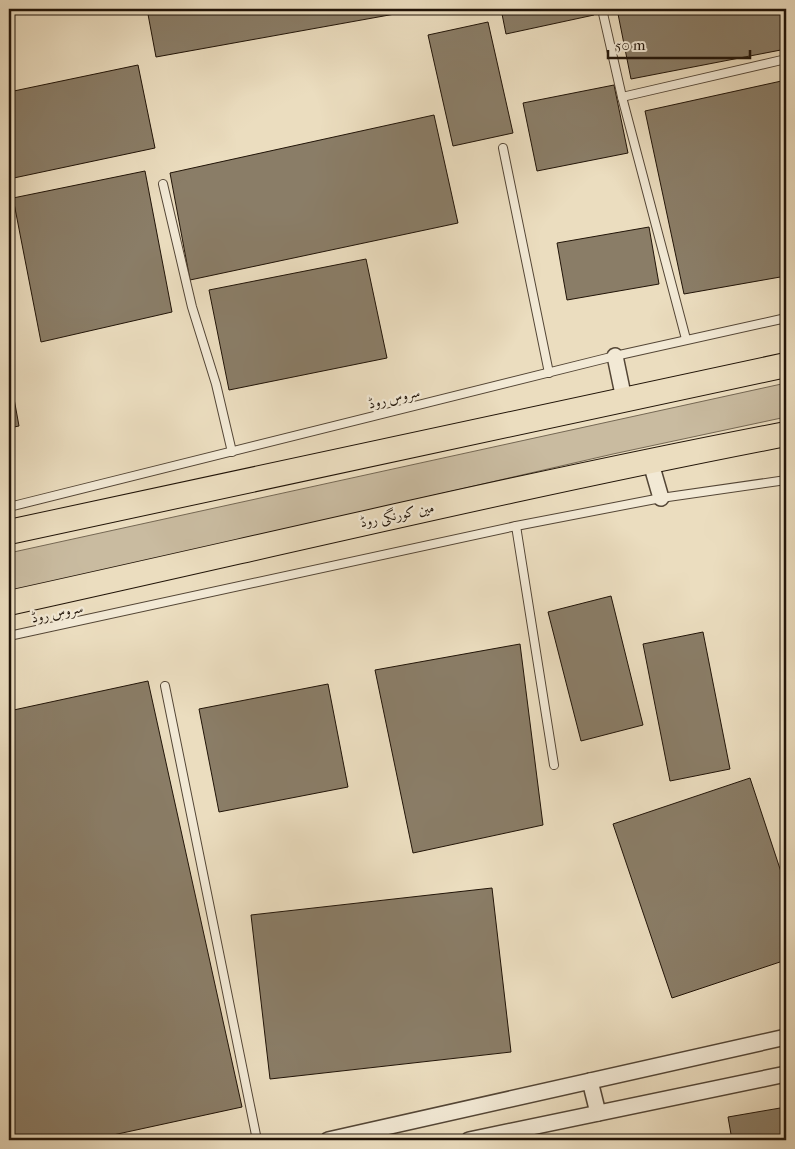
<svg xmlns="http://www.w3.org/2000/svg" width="795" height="1149" viewBox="0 0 795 1149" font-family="'IM FELL French Canon',Amiri,serif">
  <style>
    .green { fill: #c9bba0; stroke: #756854 }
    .building { fill: #8a7d67; stroke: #211408 }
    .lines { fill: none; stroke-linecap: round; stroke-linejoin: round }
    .lane-casing { stroke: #544636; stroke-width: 10 }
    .street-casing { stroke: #544636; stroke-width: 18 }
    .primary-casing { stroke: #211408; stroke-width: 26 }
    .lane { stroke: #f2e9d5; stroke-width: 8 }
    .street { stroke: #f2e9d5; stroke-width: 15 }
    .primary { stroke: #ebddbf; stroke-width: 24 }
    .labels { text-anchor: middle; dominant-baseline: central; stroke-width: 4.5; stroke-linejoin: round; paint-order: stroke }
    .street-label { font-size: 14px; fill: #211408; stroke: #f2e9d5 }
  </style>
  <rect width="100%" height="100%" fill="#ebddbf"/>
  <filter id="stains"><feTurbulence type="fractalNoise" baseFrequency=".004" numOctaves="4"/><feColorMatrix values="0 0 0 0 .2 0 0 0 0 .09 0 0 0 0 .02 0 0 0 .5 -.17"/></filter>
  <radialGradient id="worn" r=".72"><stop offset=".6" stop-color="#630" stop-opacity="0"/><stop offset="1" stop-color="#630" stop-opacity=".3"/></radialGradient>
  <!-- green -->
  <path class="green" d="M786 383V417L613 454 9 593V553Z"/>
  <!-- building -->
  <g class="building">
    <path d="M9 9H26L9 12Z"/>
    <path d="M147 9H417V10L156 57Z"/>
    <path d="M501 9H593L594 15 506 34Z"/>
    <path d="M617 9H786V49L631 79Z"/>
    <path d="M488 22 513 133 453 146 428 35Z"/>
    <path d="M138 65 155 148 9 179V92Z"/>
    <path d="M786 80V276L684 294 645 111Z"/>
    <path d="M614 85 628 153 537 171 523 103Z"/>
    <path d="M434 115 458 223 190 280 170 173Z"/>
    <path d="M145 171 172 312 41 342 13 198Z"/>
    <path d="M649 227 659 284 567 300 557 243Z"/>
    <path d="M366 259 387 358 229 390 209 290Z"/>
    <path d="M9 371 19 426 9 428Z"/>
    <path d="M611 596 643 725 581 741 548 612Z"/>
    <path d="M703 632 730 769 670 781 643 644Z"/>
    <path d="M520 644 543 825 413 853 375 670Z"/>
    <path d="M148 681 242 1107 90 1140H9V711Z"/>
    <path d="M328 684 348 787 219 812 199 709Z"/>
    <path d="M750 778 786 887V960L672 998 613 824Z"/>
    <path d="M492 888 511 1052 270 1079 251 915Z"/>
    <path d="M786 1107V1140H732L728 1117Z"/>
  </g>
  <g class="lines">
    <defs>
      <g id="lane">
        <path d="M602 9 622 97 686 339"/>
        <path d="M622 97 786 59"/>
        <path d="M503 148 549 373"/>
        <path d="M163 184 192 307 216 384 232 452"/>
        <path d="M9 507 615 356 786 318"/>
        <path d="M516 526 554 765"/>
        <path d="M9 636 516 526 661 498 786 480"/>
        <path d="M165 686 257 1140"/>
      </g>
      <g id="street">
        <path d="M615 356 624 399"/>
        <path d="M650 460 661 498"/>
        <path d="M590 1081 598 1113"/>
        <path d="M328 1140 786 1037"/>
        <path d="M469 1140 786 1074"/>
      </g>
      <g id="primary">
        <path d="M9 532 786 365"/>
        <path d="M9 603C268 546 526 484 786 434"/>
      </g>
    </defs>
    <!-- lane casing -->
    <use href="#lane" class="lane-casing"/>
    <!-- street casing -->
    <use href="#street" class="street-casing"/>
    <!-- primary casing -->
    <use href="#primary" class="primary-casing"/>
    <!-- lane -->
    <use href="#lane" class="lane"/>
    <!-- street -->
    <use href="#street" class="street"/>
    <!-- primary -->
    <use href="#primary" class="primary"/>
  </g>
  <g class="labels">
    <!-- street labels -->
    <g class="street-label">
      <text transform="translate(394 398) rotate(-14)">سروس روڈ</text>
      <text transform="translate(397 515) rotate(-12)">مین کورنگی روڈ</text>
      <text transform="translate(57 613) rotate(-12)">سروس روڈ</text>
    </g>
  </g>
  <!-- margin -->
  <rect width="795" height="1149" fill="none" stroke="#ebddbf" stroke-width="30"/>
  <rect x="10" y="10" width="775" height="1129" fill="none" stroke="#211408" stroke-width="2.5"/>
  <rect x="15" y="15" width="765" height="1119" fill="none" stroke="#211408"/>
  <!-- scale -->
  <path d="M608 50v8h142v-8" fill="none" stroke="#211408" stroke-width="2.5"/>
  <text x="615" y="50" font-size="15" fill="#211408" stroke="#f2e9d5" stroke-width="4" paint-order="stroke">50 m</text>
  <rect width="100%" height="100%" filter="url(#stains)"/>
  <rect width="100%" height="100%" fill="url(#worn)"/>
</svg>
